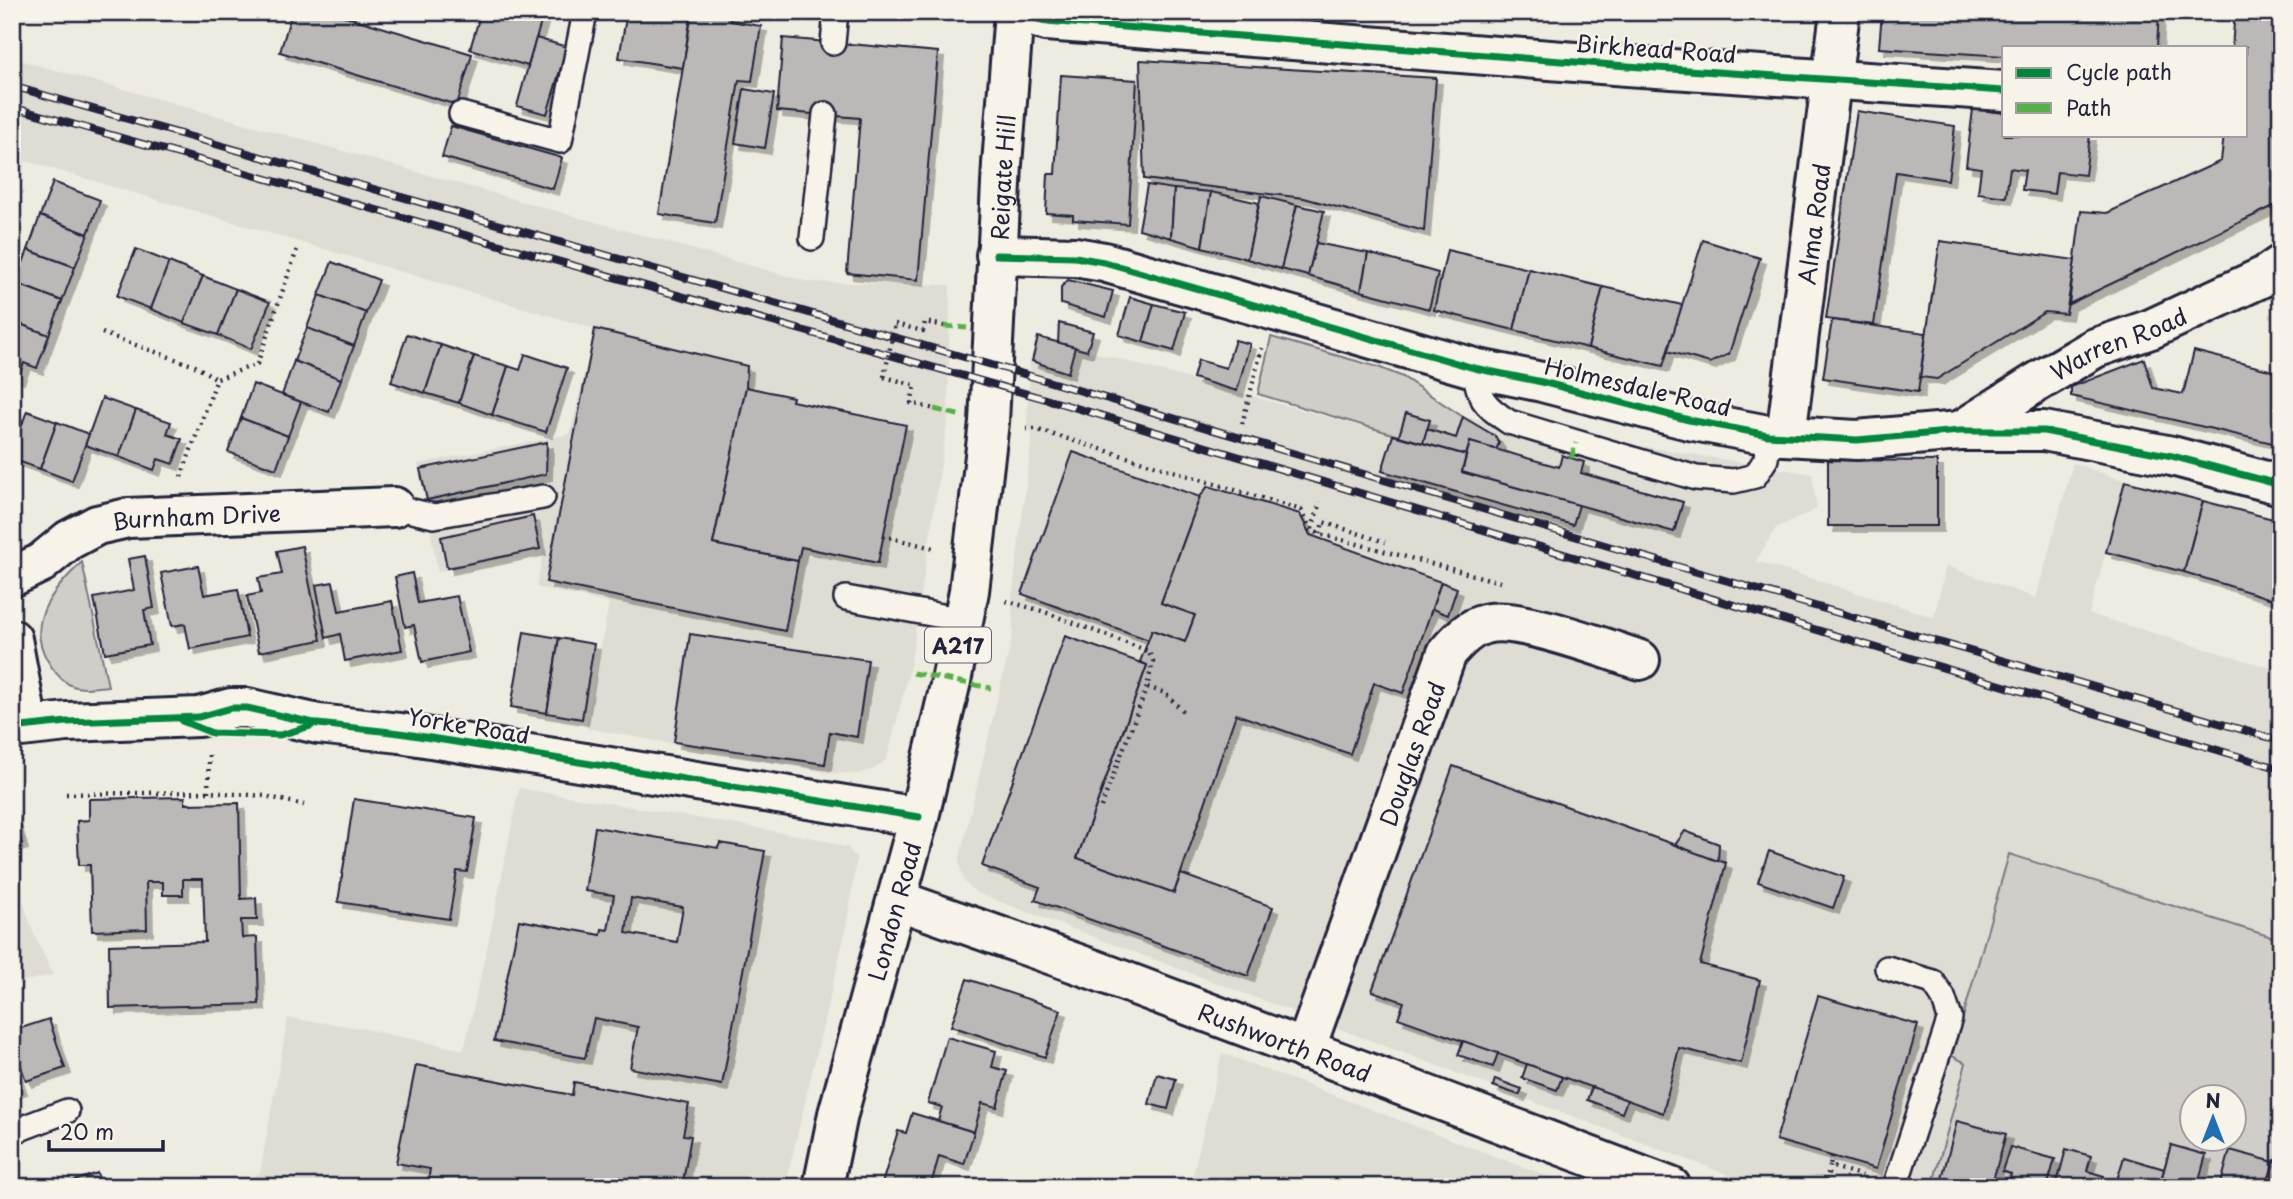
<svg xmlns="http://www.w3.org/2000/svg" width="2293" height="1199" viewBox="0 0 2293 1199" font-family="'Playpen Sans',sans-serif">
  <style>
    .built { fill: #dfdcd4 }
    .green { fill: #d1cdc9; stroke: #7a7882; stroke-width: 2; fill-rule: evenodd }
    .building { fill: #bbb8b7; stroke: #22223b; stroke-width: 2; fill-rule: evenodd; filter: url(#shadow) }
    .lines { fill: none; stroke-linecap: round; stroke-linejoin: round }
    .service-casing { stroke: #22223b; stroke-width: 28 }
    .minor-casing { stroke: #22223b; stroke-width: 44 }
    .primary-casing { stroke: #22223b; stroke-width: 44 }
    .path { stroke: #22223b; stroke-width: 4.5; stroke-dasharray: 2 5; stroke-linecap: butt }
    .service { stroke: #f7f3e8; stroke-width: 23 }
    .minor { stroke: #f7f3e8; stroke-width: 38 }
    .primary { stroke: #f7f3e8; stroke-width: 38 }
    .rail-casing { stroke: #22223b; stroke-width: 8 }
    .rail { stroke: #f7f3e8; stroke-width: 5; stroke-dasharray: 16; stroke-linecap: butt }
    .path-bridge { stroke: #22223b; stroke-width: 4.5; stroke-dasharray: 2 5; stroke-linecap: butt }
    .quiet { stroke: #55b146; stroke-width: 5; stroke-dasharray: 10 5; stroke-linecap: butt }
    .cycleway-casing { stroke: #f7f3e8; stroke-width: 11 }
    .cycleway { stroke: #00873e; stroke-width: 7 }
    .labels { text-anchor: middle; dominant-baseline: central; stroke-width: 5; stroke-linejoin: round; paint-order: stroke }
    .shield { fill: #f7f3e8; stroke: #62616f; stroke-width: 2 }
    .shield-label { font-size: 21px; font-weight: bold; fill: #22223b }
    .street-label { font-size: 23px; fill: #22223b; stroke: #f7f3e8 }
  </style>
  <defs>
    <filter id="shadow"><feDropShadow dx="6" dy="6" stdDeviation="0" flood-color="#0004"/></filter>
  </defs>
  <rect width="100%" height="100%" fill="#eeebe1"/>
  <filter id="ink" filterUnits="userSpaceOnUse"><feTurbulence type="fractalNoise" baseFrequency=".0143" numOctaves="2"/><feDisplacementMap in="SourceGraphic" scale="14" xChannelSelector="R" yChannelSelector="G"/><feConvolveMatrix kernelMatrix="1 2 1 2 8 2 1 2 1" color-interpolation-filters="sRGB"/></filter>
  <g filter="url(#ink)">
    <!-- built -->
    <g class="built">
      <path d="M12 58 809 282 950 285 948 418 910 667 887 759 874 769 857 774 830 773 586 728 609 603 536 587 544 549 438 572 418 464 570 434 595 329 26 161 12 198Z"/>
      <path d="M1075 347 1392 435 1403 377 1463 417 1812 474 1817 509 1776 528 1756 561 1934 617 1946 566 2036 598 2073 463 2125 481 2089 614 2281 671V940L2009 854 1952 1055 1966 1062 1932 1187H1761L977 893 964 882 959 861 1013 633 1012 598 1032 436 1027 422 1030 361 1068 373Z"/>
      <path d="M519 788 820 839 848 848 857 859 845 933 785 1187H238L260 1172 288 1018 354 1027 464 1050 494 916Z"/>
      <path d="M12 790 28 843 13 851 16 879 33 932 53 975 12 984Z"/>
      <path d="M1222 1053 1576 1187H1190Z"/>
    </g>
    <!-- green -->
    <g class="green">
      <path d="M1271 337 1378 367 1403 377 1463 417 1456 438 1427 429 1429 420 1406 413 1399 436 1258 394Z"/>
      <path d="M82 562 108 686C80 689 68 692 51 666 22 624 52 591 82 562Z"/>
      <path d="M2009 854 2281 940V1162L2275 1160 2220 1187H2197L2171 1145 2164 1169 2124 1158 2115 1187H1932L1966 1063 1952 1056ZM2192 1098H2234V1140H2192Z"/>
    </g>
    <!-- building -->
    <g class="building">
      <path d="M292 12H331L472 54 457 105 280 52Z"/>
      <path d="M481 12H544L528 66 470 49Z"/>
      <path d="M627 12H675L691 15 683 68 619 58Z"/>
      <path d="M692 12H731L730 21 761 26 752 81 739 80 715 223 659 214Z"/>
      <path d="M1882 12H2159L2157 47H2004V56L1879 48Z"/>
      <path d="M2235 12H2281L2280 203 2069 304 2081 211 2107 213 2221 161 2224 135H2246V47H2232Z"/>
      <path d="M536 38 567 47 547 114 517 106Z"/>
      <path d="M783 38 938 52 918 280 847 273 860 118 777 111Z"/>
      <path d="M1140 60 1436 78 1424 231 1304 198 1144 179Z"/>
      <path d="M1061 75 1137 80 1128 224 1073 220V215L1046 213 1048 174H1055Z"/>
      <path d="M744 89 774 94 765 148 735 143Z"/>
      <path d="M1973 109 2004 113V135H2090L2085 175 2057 172 2054 194 2022 190 2025 170 2010 168 2006 197 1978 193 1981 168 1966 166Z"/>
      <path d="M1857 111 1955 126 1948 180 1896 172 1874 325 1826 319Z"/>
      <path d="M451 126 562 158 553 189 442 157Z"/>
      <path d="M53 182 100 200 88 234 40 216Z"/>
      <path d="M1147 185 1174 189 1171 238 1139 229Z"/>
      <path d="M1174 189 1211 192 1202 247 1171 238Z"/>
      <path d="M1211 192 1259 203 1247 259 1202 247Z"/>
      <path d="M1261 196 1297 205 1281 269 1247 259Z"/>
      <path d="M1297 205 1324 211 1308 276 1281 269Z"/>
      <path d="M40 216 88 234 75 267 28 250Z"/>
      <path d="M1703 240 1760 258 1729 354 1710 363 1667 351Z"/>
      <path d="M1940 241 2075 260 2066 314 2045 312 1937 379 1920 377Z"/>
      <path d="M1316 243 1368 253 1361 291 1308 276Z"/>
      <path d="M136 249 169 262 151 309 117 296Z"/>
      <path d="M28 250 75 267 62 301 15 283Z"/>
      <path d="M1447 250 1529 269 1514 330 1434 310Z"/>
      <path d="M1368 253 1438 273 1429 309 1361 291Z"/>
      <path d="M169 262 203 276 184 323 151 309Z"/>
      <path d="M332 262 379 280 366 313 319 295Z"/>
      <path d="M1529 269 1603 287 1588 348 1514 330Z"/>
      <path d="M203 276 236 289 218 335 184 323Z"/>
      <path d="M1068 280 1113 291 1106 317 1061 304V287Z"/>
      <path d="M15 283 62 301 49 335 12 321V291Z"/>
      <path d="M1603 287 1682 305 1663 366 1588 348Z"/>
      <path d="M236 289 270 302 251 349 218 335Z"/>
      <path d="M319 295 366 313 354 346 307 328Z"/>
      <path d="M1130 297 1154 304 1143 342 1119 335Z"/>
      <path d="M1154 304 1185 312 1174 351 1143 342Z"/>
      <path d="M1832 320 1926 333 1918 392 1823 378Z"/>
      <path d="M12 321 49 335 37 368 24 363 18 378 12 376Z"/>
      <path d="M1059 323 1093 332 1087 351 1058 343Z"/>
      <path d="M307 328 354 346 341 379 294 361Z"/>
      <path d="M595 329 747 366 746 387 713 544 798 561 785 631 546 582Z"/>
      <path d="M407 334 441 345 425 393 391 382Z"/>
      <path d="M1038 337 1075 347 1068 373 1032 361Z"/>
      <path d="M1235 340 1250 344 1237 391 1193 378 1198 360 1226 368Z"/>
      <path d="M441 345 474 356 459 403 425 393Z"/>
      <path d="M2194 351 2281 373V445L2071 396V387L2144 359 2153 388 2183 394Z"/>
      <path d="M525 354 567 368 546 432 492 415 508 366 520 370Z"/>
      <path d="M474 356 508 366 492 415 459 403Z"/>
      <path d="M294 361 341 379 329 412 282 395Z"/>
      <path d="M253 384 301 402 288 436 241 418Z"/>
      <path d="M746 387 793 397 792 401 906 425 878 563 801 547 798 561 713 544Z"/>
      <path d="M102 398 136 410 119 457 85 445Z"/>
      <path d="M136 410 171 422 167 434 182 439 173 464 158 459 154 470 119 457Z"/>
      <path d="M27 411 57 422 40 469 12 459V451Z"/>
      <path d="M1406 413 1430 420 1423 443 1399 436Z"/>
      <path d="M12 417 23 421 12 451Z"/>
      <path d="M1463 417 1495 436 1499 443 1496 450 1470 442 1466 455 1423 443 1427 429 1456 438Z"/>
      <path d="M241 418 288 436 276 469 228 452Z"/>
      <path d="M57 422 89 434 72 481 40 469Z"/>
      <path d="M1393 435 1466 455 1462 472 1579 505 1573 525 1382 471Z"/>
      <path d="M547 442 546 474 427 500 420 469Z"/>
      <path d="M1470 442 1559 467 1562 455 1571 458 1584 462 1581 473 1683 502 1674 532 1462 472Z"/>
      <path d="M1073 452 1200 497 1161 603 1195 615 1185 642 1152 630 1149 640 1022 594Z"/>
      <path d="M1828 460 1937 461V526H1828Z"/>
      <path d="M2125 481 2203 501 2184 572 2106 552Z"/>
      <path d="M1208 486 1300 514 1310 535 1441 582 1403 693 1374 683 1350 754 1236 714 1174 893 1077 858 1147 665 1140 662 1152 630 1185 642 1195 615 1161 603 1200 497Z"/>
      <path d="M2203 501 2281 521V602L2184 572Z"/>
      <path d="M533 516 540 549 447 568 441 537Z"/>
      <path d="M302 546 321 640 259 652 247 596 261 593 258 578 282 574 277 551Z"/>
      <path d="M145 556 154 608 144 610 150 645 105 653 94 598 134 590 128 559Z"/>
      <path d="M198 566 204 595 238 589 247 637 190 649 185 624 172 626 161 573Z"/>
      <path d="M412 573 418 603 457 596 469 652 422 662 414 625 405 627 395 577Z"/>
      <path d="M333 582 339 611 392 601 402 650 345 661 340 634 326 638 316 585Z"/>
      <path d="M1441 582 1457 588 1448 615 1432 609Z"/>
      <path d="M524 632 559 638 547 713 511 707Z"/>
      <path d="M690 634 868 660 857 737 830 732 825 764 674 742Z"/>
      <path d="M1065 636 1147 665 1077 858 1174 893 1181 874 1273 907 1248 976 1035 900 1040 887 982 866Z"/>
      <path d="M559 638 594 644 582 719 547 713Z"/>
      <path d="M1453 766 1726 863 1700 964 1760 980 1741 1063 1679 1048 1663 1113 1398 1018 1404 1002 1372 991Z"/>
      <path d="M185 797V804L239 803 241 899 256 898 257 920H241L242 938 257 937 259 1004 110 1008 109 945 205 942 203 879H183V895H163V882H146L147 929 92 931 90 865H79L77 821 89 820V799Z"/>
      <path d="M354 799 476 818 467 872 457 871 449 919 338 902Z"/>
      <path d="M12 810 22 843 12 846Z"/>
      <path d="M595 827 718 848 720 843 765 851 722 1085 630 1068 638 1027 594 1018 585 1058 494 1041 519 920 601 935 602 929 608 930 614 895 585 891ZM631 898 683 907 677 942 626 933Z"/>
      <path d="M1685 831 1719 844 1718 861 1675 845Z"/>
      <path d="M1769 851 1844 877 1833 908 1758 882Z"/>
      <path d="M967 979 1061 1010 1045 1057 951 1026Z"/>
      <path d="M1818 996 1918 1025 1876 1169 1776 1140Z"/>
      <path d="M49 1019 65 1068 26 1081 12 1040V1031Z"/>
      <path d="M947 1037 996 1051 992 1067 1007 1071 997 1107 982 1103 974 1132 938 1121 942 1107 928 1103Z"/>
      <path d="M1463 1041 1498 1053 1493 1067 1458 1055Z"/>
      <path d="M12 1061 21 1088 12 1091Z"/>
      <path d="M1527 1064 1562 1077 1557 1090 1522 1078Z"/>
      <path d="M416 1065 572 1095 574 1082 689 1104 683 1135 691 1136 682 1187H507L493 1184 492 1187H427L430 1169 396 1163Z"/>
      <path d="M1157 1074 1176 1079 1168 1109 1149 1104Z"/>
      <path d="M1495 1079 1522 1089 1519 1095 1493 1086Z"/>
      <path d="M1592 1087 1627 1100 1622 1113 1587 1100Z"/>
      <path d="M912 1113 974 1132 964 1164 939 1156 932 1181 943 1187H881L898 1131 906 1133Z"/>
      <path d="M1957 1121 2006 1134 1991 1187 1940 1186Z"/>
      <path d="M2171 1145 2206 1155 2197 1187H2159Z"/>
      <path d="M2010 1147 2055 1159 2047 1187H2008L2011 1174 2002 1171Z"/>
      <path d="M2066 1149 2091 1156 2087 1171 2104 1176 2101 1187H2056Z"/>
      <path d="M2230 1150 2274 1162 2266 1187H2220Z"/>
      <path d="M2124 1157 2164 1169 2159 1187H2115Z"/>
      <path d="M2275 1160 2281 1162V1187H2266Z"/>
      <path d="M97 1173 102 1187H61L60 1186Z"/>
    </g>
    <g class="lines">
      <defs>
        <g id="service">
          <path d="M833 43 836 12"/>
          <path d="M461 114 560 141 585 12"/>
          <path d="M812 238 825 114"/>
          <path d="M1474 368C1478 398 1484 406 1509 422L1696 478 1734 481 1755 476 1766 459 1768 435"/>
          <path d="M394 507 434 516 543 497"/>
          <path d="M846 598 963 620"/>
          <path d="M1887 968 1933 982 1943 997 1950 1018 1895 1187"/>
          <path d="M12 1132 67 1111"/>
        </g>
        <g id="minor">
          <path d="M1013 12 1046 21 1627 66 2004 91"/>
          <path d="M996 255 1075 257 1104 262 1474 368 1542 382 1689 420 1768 435 1857 440 1960 431H2044L2172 456 2281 485"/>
          <path id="s1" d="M1960 431 2034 384 2095 348 2151 329 2265 276 2281 265"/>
          <path id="s2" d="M1786 436 1840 12"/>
          <path id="s3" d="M12 577 41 563 69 540 97 525 128 518 394 507"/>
          <path d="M12 639 28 726"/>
          <path d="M12 728 67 722 199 717 231 708H247L318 724 400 733 919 817"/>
          <path id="s4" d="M897 900 1095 970 1671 1187"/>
          <path id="s5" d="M1305 1050 1447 653C1457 641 1469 628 1485 624 1517 615 1606 649 1640 660"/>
        </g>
        <g id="primary">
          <path id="s6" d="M823 1187 838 1114 919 817 951 681 969 591 989 422 1002 164 1014 12"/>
        </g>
      </defs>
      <!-- service casing -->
      <use href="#service" class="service-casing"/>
      <!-- minor casing -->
      <use href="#minor" class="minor-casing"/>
      <!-- primary casing -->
      <use href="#primary" class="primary-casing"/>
      <!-- path -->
      <g class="path">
        <path d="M895 324 923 331 925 322 944 326"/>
        <path d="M102 333 195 366 217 379"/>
        <path d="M884 377 915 385 911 403 934 409"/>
        <path d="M1242 424 1262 348"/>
        <path d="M1026 429H1035L1301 510 1311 530 1320 534 1500 582"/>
        <path d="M181 477 217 379 257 364 298 247"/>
        <path d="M1312 529 1320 502"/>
        <path d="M1320 534 1323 522 1385 542"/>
        <path d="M883 536 937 549"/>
        <path d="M1006 601 1042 611 1148 651 1153 661 1147 687 1165 693 1186 714"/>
        <path d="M208 792 209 754"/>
        <path d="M66 794 208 792 265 796 304 805"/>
        <path d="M1101 807 1147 687"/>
        <path d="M1832 1156 1830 1166 1867 1177"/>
        <path d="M1826 1181 1830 1166"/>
      </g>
      <!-- service -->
      <use href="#service" class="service"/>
      <!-- minor -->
      <use href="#minor" class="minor"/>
      <!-- primary -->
      <use href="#primary" class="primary"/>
      <defs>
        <g id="rail">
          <path d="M12 86 1020 373 1683 568 2281 741"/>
          <path d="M12 107 1063 404 2281 769"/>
        </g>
      </defs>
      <!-- rail casing -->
      <use href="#rail" class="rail-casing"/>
      <!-- rail -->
      <use href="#rail" class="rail"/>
      <!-- path-bridge -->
      <path class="path-bridge" d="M884 377 895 324"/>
      <!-- quiet -->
      <g class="quiet">
        <path d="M944 326 967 328"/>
        <path d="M934 409 962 416"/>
        <path d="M1571 458 1576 443"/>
        <path d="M913 673 991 688"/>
        <path d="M1824 1187 1826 1181"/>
      </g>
      <defs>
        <g id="cycleway">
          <path d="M1013 12 1046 21 1627 66 2004 91"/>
          <path d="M996 255 1075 257 1104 262 1474 368 1542 382 1689 420 1768 435 1857 440 1960 431H2044L2172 456 2281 485"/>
          <path d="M182 721 212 733 280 735 311 726"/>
          <path d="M12 728 67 722 199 717 231 708H247L318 724 400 733 919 817"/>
        </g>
      </defs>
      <!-- cycleway casing -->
      <use href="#cycleway" class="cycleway-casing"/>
      <!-- cycleway -->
      <use href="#cycleway" class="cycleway"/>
    </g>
  </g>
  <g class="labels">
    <!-- shield labels -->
    <rect class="shield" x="925" y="627.5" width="66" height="35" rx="5"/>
    <g class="shield-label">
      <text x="958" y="645">A217</text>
    </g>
    <!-- street labels -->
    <g class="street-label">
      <text transform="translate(1656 48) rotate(4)">Birkhead Road</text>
      <text stroke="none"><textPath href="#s6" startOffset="1029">Reigate Hill</textPath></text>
      <text stroke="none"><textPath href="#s2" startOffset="214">Alma Road</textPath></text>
      <text stroke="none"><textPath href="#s1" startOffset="182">Warren Road</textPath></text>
      <text transform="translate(1638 386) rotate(13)">Holmesdale Road</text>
      <text stroke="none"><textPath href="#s3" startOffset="200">Burnham Drive</textPath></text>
      <text transform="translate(469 725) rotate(9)">Yorke Road</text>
      <text stroke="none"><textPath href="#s5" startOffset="315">Douglas Road</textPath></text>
      <text stroke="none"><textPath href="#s6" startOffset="285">London Road</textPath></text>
      <text stroke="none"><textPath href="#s4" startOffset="413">Rushworth Road</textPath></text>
    </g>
  </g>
  <!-- margin -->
  <rect width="2293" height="1199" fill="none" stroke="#f7f3e8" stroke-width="42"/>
  <rect x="21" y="21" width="2251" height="1157" fill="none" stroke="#22223b" stroke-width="2.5" filter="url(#ink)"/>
  <!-- legend -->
  <rect x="2002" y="46" width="245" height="91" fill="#f7f3e8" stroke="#a29fa3" stroke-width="2"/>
  <rect x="2016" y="68" width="35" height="10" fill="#00873e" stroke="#a29fa3" stroke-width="2"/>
  <text x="2066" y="80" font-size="21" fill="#22223b">Cycle path</text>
  <rect x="2016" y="103" width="35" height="10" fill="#55b146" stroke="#a29fa3" stroke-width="2"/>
  <text x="2066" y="116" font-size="21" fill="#22223b">Path</text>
  <!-- north arrow -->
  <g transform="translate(2213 1118)"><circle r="33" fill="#f7f3e8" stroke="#a29fa3" stroke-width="2"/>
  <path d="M0-5L12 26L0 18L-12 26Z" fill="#1f6fb2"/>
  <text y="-10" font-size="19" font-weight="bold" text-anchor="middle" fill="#22223b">N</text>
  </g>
  <!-- scale -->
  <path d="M49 1140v10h114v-10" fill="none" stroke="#22223b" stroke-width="3.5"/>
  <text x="60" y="1140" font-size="21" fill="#22223b" stroke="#f7f3e8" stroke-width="5" paint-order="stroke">20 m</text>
</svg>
